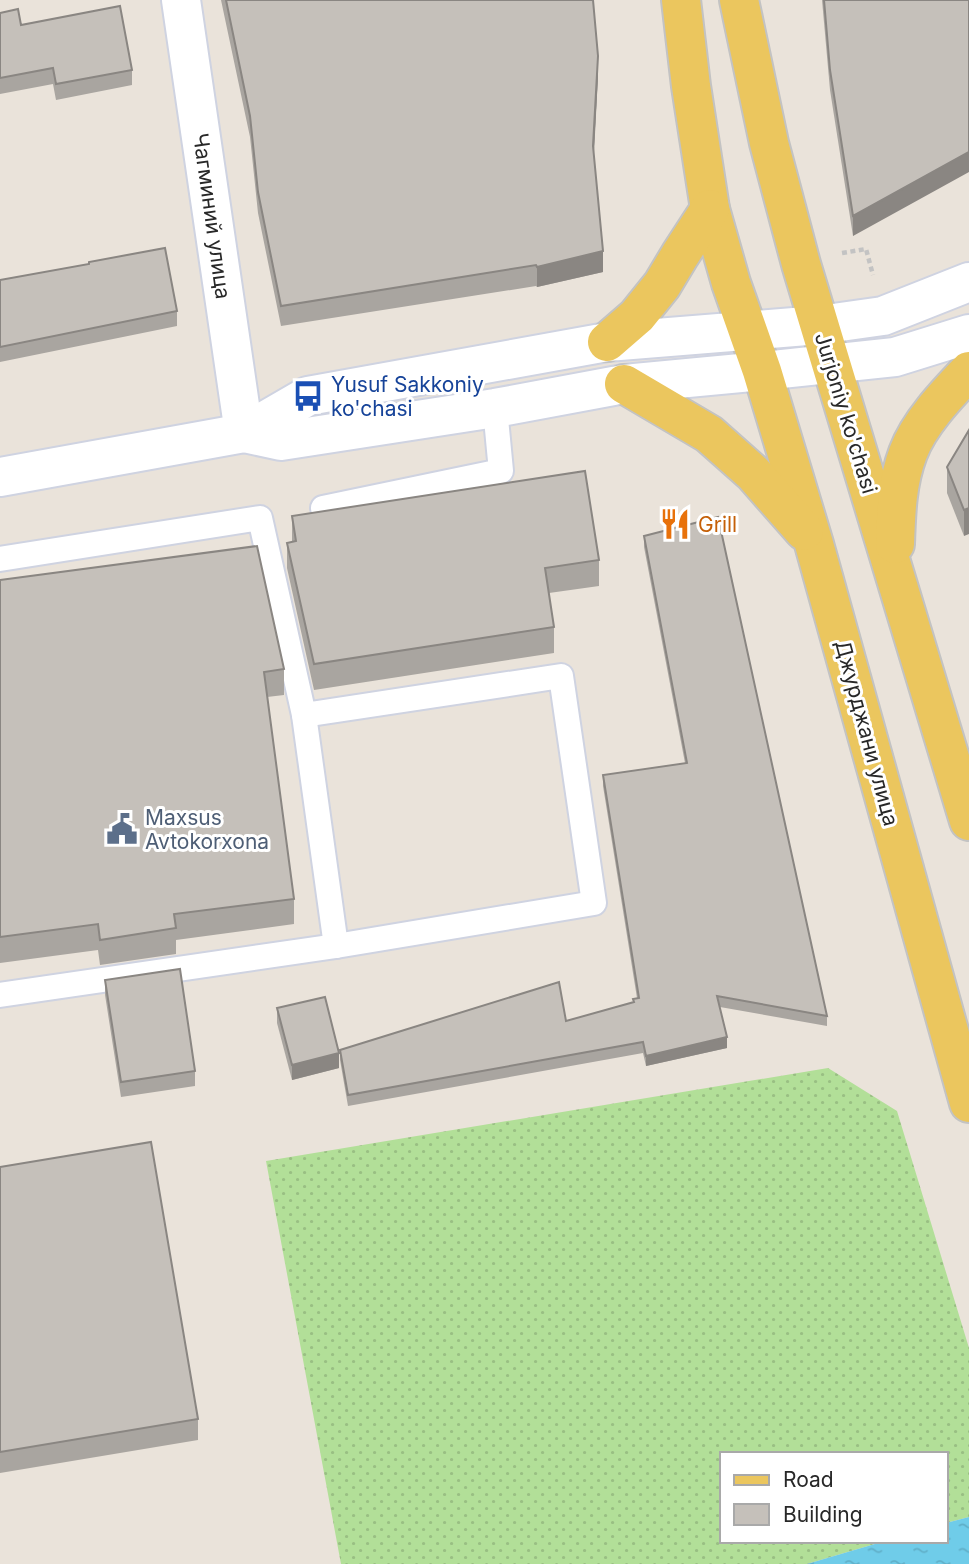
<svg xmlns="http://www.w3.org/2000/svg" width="969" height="1564" viewBox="0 0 969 1564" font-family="Inter,sans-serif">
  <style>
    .grass { fill: url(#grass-dots) }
    .water { fill: url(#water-ripples) }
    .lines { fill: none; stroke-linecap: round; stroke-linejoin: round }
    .lane-casing { stroke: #cfd3e1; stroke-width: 28 }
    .street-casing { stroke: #cfd3e1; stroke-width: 42 }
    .secondary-casing { stroke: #cfd3e1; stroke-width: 42 }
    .primary-casing { stroke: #c3c3c3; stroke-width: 42 }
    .path { stroke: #c3c3c3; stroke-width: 4.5; stroke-dasharray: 5 3.5; stroke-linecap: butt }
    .lane { stroke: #fff; stroke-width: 24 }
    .street { stroke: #fff; stroke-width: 38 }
    .secondary { stroke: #fff; stroke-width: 38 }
    .primary { stroke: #ebc65e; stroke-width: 38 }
    .wall { fill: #a9a5a0 }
    .shaded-wall { fill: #8a8682 }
    .building { fill: #c5c0ba; stroke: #8a8682; stroke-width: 2 }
    .labels { text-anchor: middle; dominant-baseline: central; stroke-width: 6; stroke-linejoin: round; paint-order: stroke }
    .street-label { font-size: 21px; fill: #282828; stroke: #fff }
    .transit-label { font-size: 21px; fill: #164399; stroke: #fff; text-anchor: start }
    .food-label { font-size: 21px; fill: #c56008; stroke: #fff; text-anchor: start }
    .service-label { font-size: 21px; fill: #4e5e75; stroke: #fff; text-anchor: start }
  </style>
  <defs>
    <pattern id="grass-dots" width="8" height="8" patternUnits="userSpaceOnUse" patternTransform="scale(1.75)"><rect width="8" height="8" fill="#b2df98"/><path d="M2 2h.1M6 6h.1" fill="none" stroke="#99bf83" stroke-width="1.8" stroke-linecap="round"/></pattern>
    <pattern id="water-ripples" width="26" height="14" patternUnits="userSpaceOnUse" patternTransform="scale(1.75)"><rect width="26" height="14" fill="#6fcce9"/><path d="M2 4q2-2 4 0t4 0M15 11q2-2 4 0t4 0" fill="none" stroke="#60afc8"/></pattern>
  </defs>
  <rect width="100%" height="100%" fill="#eae3da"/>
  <!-- grass -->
  <path class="grass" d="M828 1068 897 1111 969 1348V1517L946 1523V1454H722V1541H885L807 1564H341L266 1161Z"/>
  <!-- water -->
  <path class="water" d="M969 1517V1564H807L885 1541H946V1523Z"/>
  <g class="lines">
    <defs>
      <g id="lane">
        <path d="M323 508 501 471 495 408"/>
        <path d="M0 559 260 518 304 715 561 676 594 903 336 946 0 995"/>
        <path d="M304 715 336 946"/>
      </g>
      <path id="street" d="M181 0 244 433"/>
      <g id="secondary">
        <path d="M244 433 281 441 495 408 624 384 762 371 895 357 969 334"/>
        <path d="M0 477 244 433 308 396 607 342 819 325 883 316 969 282"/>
      </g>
      <g id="primary">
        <path d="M681 0 691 86 710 209 731 283 762 371 814 544 969 1103"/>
        <path d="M739 0 769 143 801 264 969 821"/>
        <path d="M607 342 637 316 662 285 680 255 710 209"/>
        <path d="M624 384 709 434 753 473 804 531"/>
        <path d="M895 544C896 513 897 482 908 453 919 423 948 393 969 371"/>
      </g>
    </defs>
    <!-- lane casing -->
    <use href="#lane" class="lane-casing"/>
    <!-- street casing -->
    <use href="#street" class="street-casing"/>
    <!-- secondary casing -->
    <use href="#secondary" class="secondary-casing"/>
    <!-- primary casing -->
    <use href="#primary" class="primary-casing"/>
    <!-- path -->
    <path class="path" d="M842 253 866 249 873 275"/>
    <!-- lane -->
    <use href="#lane" class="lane"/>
    <!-- street -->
    <use href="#street" class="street"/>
    <!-- secondary -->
    <use href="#secondary" class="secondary"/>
    <!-- primary -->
    <use href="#primary" class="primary"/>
  </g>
  <!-- wall -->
  <g class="wall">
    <path d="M221 0H593L598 76 594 154 603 272 537 287 536 286 281 326 258 213 250 137Z"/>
    <path d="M822 0H969L853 236 830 90Z"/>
    <path d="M0 13 21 25 132 70V85L56 100 53 84 0 94Z"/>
    <path d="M0 280 177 311V326L0 362Z"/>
    <path d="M969 430 964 536 947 493V467Z"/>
    <path d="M292 516 599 560V586L549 593 554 627V653L314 690 287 568V543L292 542Z"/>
    <path d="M644 536 827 1016V1026L720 1007 727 1048 646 1066 643 1053 348 1106 340 1060V1050L566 1021 633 1002 637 998 603 786V775L685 763 644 547Z"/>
    <path d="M0 580 284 669V695L267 697 294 899V924L176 940V954L100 965 98 950 0 963Z"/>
    <path d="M105 980 195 1071V1086L121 1097 105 995Z"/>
    <path d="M277 1008 339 1068 292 1080 277 1023Z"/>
    <path d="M0 1167 198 1419V1440L0 1473Z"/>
  </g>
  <!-- shaded-wall -->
  <g class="shaded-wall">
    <path d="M598 56V76L593 167V146Z"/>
    <path d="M969 152V172L853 236V216Z"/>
    <path d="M603 251V272L537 287V267Z"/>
    <path d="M969 508V534L964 536V510Z"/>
    <path d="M727 1037V1048L646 1066V1056Z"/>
    <path d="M339 1053V1068L292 1080V1065Z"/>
  </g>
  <!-- building -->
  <g class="building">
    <path d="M226 0H593L598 56 593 146 603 251 537 267 536 265 281 306 258 192 250 116Z"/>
    <path d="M824 0H969V152L853 216 830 70Z"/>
    <path d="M120 6 132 70 56 84 53 68 0 78V13L18 9 21 25Z"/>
    <path d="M165 248 177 311 0 347V280L89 264V262Z"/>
    <path d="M969 430V508L964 510 947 467Z"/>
    <path d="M585 471 599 560 545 568 554 627 314 664 287 543 296 541 292 516Z"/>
    <path d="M718 517 827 1016 717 996 727 1037 646 1056 643 1042 348 1095 340 1050 559 982 566 1021 634 1002 633 999 639 998 603 775 687 763 644 536Z"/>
    <path d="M257 546 284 669 264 672 294 899 174 914 176 928 100 940 98 924 0 937V580Z"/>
    <path d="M180 969 195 1071 121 1082 105 980Z"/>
    <path d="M325 997 339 1053 292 1065 277 1008Z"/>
    <path d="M151 1142 198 1419 0 1452V1167Z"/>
  </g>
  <!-- icons -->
  <defs>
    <symbol id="bus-bare" viewBox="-9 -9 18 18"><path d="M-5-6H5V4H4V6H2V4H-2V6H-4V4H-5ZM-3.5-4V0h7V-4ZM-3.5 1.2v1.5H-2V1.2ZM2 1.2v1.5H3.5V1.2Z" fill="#1a4fb4" stroke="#fff" stroke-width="2.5" paint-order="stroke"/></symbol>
    <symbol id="restaurant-bare" viewBox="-9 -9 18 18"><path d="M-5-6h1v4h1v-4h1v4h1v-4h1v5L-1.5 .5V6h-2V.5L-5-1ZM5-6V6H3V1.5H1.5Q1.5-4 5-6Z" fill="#e8710a" stroke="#fff" stroke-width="2.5" paint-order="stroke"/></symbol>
    <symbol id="civic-bare" viewBox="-9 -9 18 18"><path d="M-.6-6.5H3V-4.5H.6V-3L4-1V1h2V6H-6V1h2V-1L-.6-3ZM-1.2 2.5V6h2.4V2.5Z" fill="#5c6f8a" stroke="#fff" stroke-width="2.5" paint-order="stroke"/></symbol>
  </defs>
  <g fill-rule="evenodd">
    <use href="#bus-bare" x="286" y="374" width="44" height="44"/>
    <use href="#restaurant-bare" x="653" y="502" width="44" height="44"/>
    <use href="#civic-bare" x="100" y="807" width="44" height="44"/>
  </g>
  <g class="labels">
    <!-- street labels -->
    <g class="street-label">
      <text transform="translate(212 216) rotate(82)">Чагминий улица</text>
      <text transform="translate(846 413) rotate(73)">Jurjoniy ko'chasi</text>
      <text transform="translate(867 733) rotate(75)">Джурджани улица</text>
    </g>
    <!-- transit labels -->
    <g class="transit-label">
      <text x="331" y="384">Yusuf Sakkoniy<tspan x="331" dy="24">ko'chasi</tspan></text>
    </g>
    <!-- food labels -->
    <g class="food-label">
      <text x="698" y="524">Grill</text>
    </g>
    <!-- service labels -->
    <g class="service-label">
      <text x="145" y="817">Maxsus<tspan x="145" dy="24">Avtokorxona</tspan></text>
    </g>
  </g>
  <!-- legend -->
  <rect x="720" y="1452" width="228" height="91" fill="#ffffff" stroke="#a9a9a9" stroke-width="2"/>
  <rect x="734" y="1475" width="35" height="10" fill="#ebc65e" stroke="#a9a9a9" stroke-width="2"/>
  <text x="783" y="1487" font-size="21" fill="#282828">Road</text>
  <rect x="734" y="1504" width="35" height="21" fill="#c5c0ba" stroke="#a9a9a9" stroke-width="2"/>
  <text x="783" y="1522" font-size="21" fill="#282828">Building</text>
</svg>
